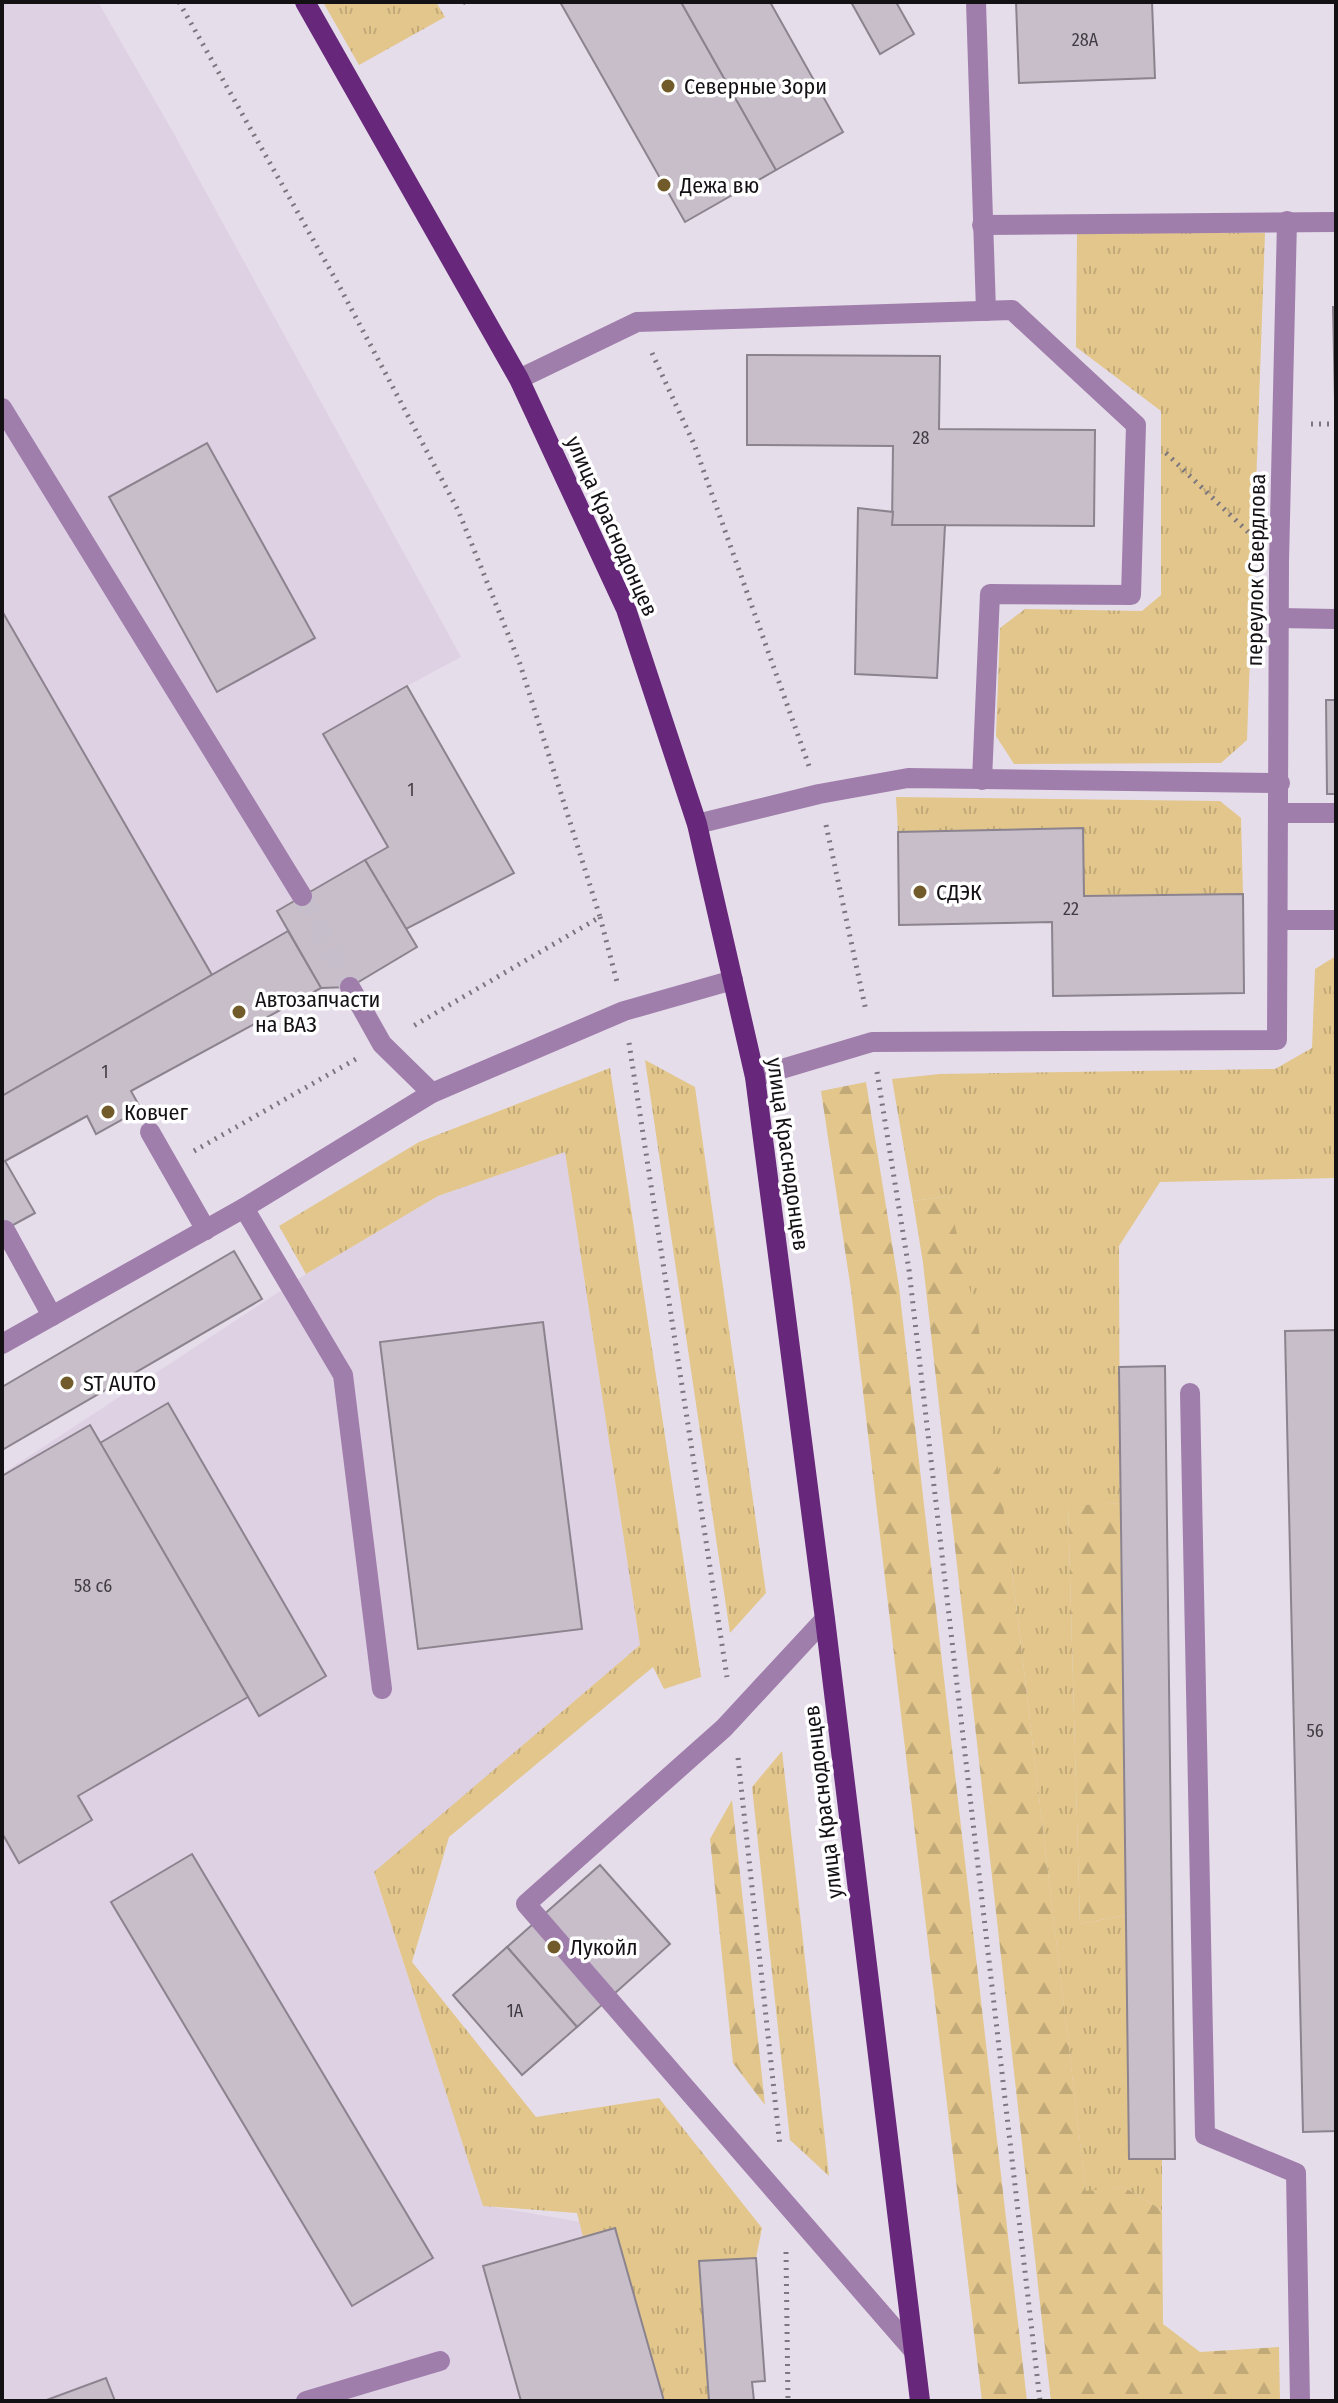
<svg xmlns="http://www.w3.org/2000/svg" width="1338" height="2403" viewBox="0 0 1338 2403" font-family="'Fira Sans Condensed',sans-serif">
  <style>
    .built { fill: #dfd1e4; fill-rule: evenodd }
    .grass { fill: url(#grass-tufts) }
    .forest { fill: url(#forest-firs) }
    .building { fill: #c7beca; stroke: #8b838e; stroke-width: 2 }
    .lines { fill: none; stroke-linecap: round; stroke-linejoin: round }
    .minor-tunnel { stroke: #c6beca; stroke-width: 20; stroke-dasharray: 20 10; stroke-linecap: butt }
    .path { stroke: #7c767f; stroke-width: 5; stroke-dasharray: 2 6; stroke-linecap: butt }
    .minor { stroke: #a07eac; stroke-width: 20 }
    .major { stroke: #67277b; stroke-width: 20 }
    .poi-dot { fill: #725b2b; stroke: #fff; stroke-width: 3 }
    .labels { text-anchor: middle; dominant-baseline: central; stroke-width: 7; stroke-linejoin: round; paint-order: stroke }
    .number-label { font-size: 18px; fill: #413c42 }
    .poi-label { font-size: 22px; fill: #141115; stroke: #fff; text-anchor: start }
    .street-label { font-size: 22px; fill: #141115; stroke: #fff }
  </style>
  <defs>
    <pattern id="grass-tufts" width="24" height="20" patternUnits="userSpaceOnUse" patternTransform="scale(2)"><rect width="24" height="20" fill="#e2c68c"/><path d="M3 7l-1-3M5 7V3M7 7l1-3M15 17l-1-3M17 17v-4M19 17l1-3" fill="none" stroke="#c1a978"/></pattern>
    <pattern id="forest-firs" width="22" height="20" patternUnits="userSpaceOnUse" patternTransform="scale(2)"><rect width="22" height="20" fill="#e2c68c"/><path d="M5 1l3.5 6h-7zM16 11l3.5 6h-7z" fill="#c1a978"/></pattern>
  </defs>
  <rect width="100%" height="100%" fill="#e6ddea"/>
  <!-- built -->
  <g class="built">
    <path d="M2 2H98L173 132 461 657 407 686 514 873 407 929 321 988 131 1091 141 1109 96 1134 86 1116 5 1161 35 1213 2 1231Z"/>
    <path d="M565 1152 640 1645 374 1873 483 2205 615 2228 664 2401H2V1474L306 1274 438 1196ZM191 1854 433 2258 353 2306 112 1902Z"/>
  </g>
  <!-- grass -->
  <g class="grass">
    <path d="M323 2H436L445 17 359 65Z"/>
    <path d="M1077 232 1265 233 1247 740 1221 763 1014 764 996 736 1000 628 1025 609 1142 611 1161 595V411L1076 347Z"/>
    <path d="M896 797 1220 801 1241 818 1243 894 1084 896 1082 829 898 832Z"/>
    <path d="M1336 956V1178L1160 1182 1119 1246 1120 1503 1068 1507 1080 1924 1126 1915 1129 2159H1162V2210L1124 2187 1086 2192 1012 1570 948 1196 913 1201 892 1079 940 1074 1275 1069 1312 1048 1315 969Z"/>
    <path d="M645 1060 695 1087 766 1593 730 1633Z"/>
    <path d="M610 1068 701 1677 664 1689 653 1667 449 1837 412 1962 536 2117 659 2098 762 2228 756 2258 699 2262 709 2401H664L583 2237 577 2213 483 2206 374 1872 640 1645 565 1152 438 1196 306 1274 279 1226 419 1142Z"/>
    <path d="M782 1751 829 2176 790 2140 752 1787Z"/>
  </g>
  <!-- forest -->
  <g class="forest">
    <path d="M866 1082 899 1287 1027 2401H982L851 1290 821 1091Z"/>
    <path d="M948 1196 978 1324 1012 1570 1086 2191 1124 2187 1162 2210 1163 2324 1200 2352 1279 2347 1280 2401H1051L923 1263 913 1201Z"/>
    <path d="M1120 1503 1126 1915 1080 1924 1068 1506Z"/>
    <path d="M732 1800 765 2105 733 2063 710 1839Z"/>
  </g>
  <!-- building -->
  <g class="building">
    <path d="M560 2H681L776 170 685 222Z"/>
    <path d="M681 2H770L843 132 776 170Z"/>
    <path d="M851 2H896L914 34 880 54Z"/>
    <path d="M1016 2H1152L1155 78 1019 83Z"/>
    <path d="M1333 307H1336V400H1335Z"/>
    <path d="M747 355 940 356 939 429 1095 430 1094 526 892 525 893 446 747 445Z"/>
    <path d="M207 443 315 638 217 692 109 497Z"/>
    <path d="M858 508 893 512 892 525H945L937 678 855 674Z"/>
    <path d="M2 611 212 975 2 1096Z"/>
    <path d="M407 686 514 873 406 929 365 860 388 847 323 734Z"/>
    <path d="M1326 700H1336V794H1327Z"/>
    <path d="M1083 828 1084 896 1243 894 1244 993 1053 996 1052 922 899 925 898 832Z"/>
    <path d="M365 860 417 947 350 987 321 988 277 911Z"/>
    <path d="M288 931 321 988 131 1091 141 1109 96 1134 87 1116 5 1161 35 1213 2 1231V1096Z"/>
    <path d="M234 1251 262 1299 2 1450V1387Z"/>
    <path d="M543 1322 582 1629 418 1649 380 1342Z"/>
    <path d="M1336 1330V2131L1303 2132 1285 1331Z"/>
    <path d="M1165 1366 1175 2159H1129L1119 1367Z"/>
    <path d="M168 1403 326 1676 259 1716 100 1443Z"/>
    <path d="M90 1425 248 1697 78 1796 92 1820 19 1863 2 1833V1476Z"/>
    <path d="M192 1854 433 2258 352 2306 111 1902Z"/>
    <path d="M600 1865 670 1944 577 2027 507 1947Z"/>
    <path d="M507 1947 577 2027 522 2075 453 1995Z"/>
    <path d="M615 2228 664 2401H521L483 2266Z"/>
    <path d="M756 2258 765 2381 752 2382 754 2401H709L699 2261Z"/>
    <path d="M106 2378 115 2401H44Z"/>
  </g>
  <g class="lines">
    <!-- minor-tunnel -->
    <path class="minor-tunnel" d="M302 896 350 987"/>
    <!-- path -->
    <g class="path">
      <path d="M179 2 337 282 458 510 520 664 600 917 410 1028"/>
      <path d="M465 2 467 5"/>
      <path d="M652 353 694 444 809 766"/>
      <path d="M1311 424H1336"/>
      <path d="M1166 453 1248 532"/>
      <path d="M826 825 866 1011"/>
      <path d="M600 917 617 982"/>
      <path d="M629 1043 727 1677"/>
      <path d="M877 1072 909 1270 1040 2401"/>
      <path d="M194 1151 356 1059"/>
      <path d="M738 1758 780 2146"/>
      <path d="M786 2252 788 2401"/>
    </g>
    <!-- minor -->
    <g class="minor">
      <path d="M976 2 986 311"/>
      <path d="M982 225 1336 222"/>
      <path d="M519 379 637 322 1012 310 1136 425 1131 595 990 594 982 780"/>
      <path d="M2 408 302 896"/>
      <path d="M1279 618 1336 619"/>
      <path d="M1279 813H1336"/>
      <path d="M697 824 819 794 908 778 1280 783"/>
      <path d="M1278 920H1336"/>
      <path d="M350 987 382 1044 432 1093"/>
      <path d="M755 1077 872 1042 1277 1040 1279 562 1287 221"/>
      <path d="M150 1132 206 1230"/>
      <path d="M244 1208 343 1375 382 1689"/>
      <path d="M5 1230 52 1316"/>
      <path d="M2 1344 244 1208 432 1093 624 1011 733 980"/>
      <path d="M1190 1393 1205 2135 1296 2173 1300 2401"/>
      <path d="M825 1619 724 1728 526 1904 913 2350"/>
      <path d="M306 2401 440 2361"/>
    </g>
    <!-- major -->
    <path class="major" d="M305 2 519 379 626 609 697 824 755 1077 825 1619 920 2401"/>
  </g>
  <!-- markers -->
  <g class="poi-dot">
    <circle cx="668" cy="86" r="8"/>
    <circle cx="664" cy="185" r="8"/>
    <circle cx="920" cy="892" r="8"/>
    <circle cx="239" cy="1012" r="8"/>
    <circle cx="108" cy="1112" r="8"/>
    <circle cx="67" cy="1383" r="8"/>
    <circle cx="554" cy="1947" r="8"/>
  </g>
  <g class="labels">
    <!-- number labels -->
    <g class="number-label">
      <text x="1085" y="40">28А</text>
      <text x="921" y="438">28</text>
      <text x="411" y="790">1</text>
      <text x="1071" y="909">22</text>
      <text x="105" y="1072">1</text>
      <text x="93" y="1586">58 с6</text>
      <text x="1315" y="1731">56</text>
      <text x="515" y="2011">1А</text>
    </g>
    <!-- poi labels -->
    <g class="poi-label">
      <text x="684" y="86">Северные Зори</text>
      <text x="680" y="185">Дежа вю</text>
      <text x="936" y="892">СДЭК</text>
      <text x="255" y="999">Автозапчасти<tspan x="255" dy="25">на ВАЗ</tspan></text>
      <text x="124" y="1112">Ковчег</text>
      <text x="83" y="1383">ST AUTO</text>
      <text x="570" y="1947">Лукойл</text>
    </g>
    <!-- street labels -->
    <g class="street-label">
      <text transform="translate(612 526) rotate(66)">улица Краснодонцев</text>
      <text transform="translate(1256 570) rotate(-89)">переулок Свердлова</text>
      <text transform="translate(788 1154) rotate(82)">улица Краснодонцев</text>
      <text transform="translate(823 1802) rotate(-97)">улица Краснодонцев</text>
    </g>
  </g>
  <!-- border -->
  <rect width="1338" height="2403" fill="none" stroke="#141115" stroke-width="8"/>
</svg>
